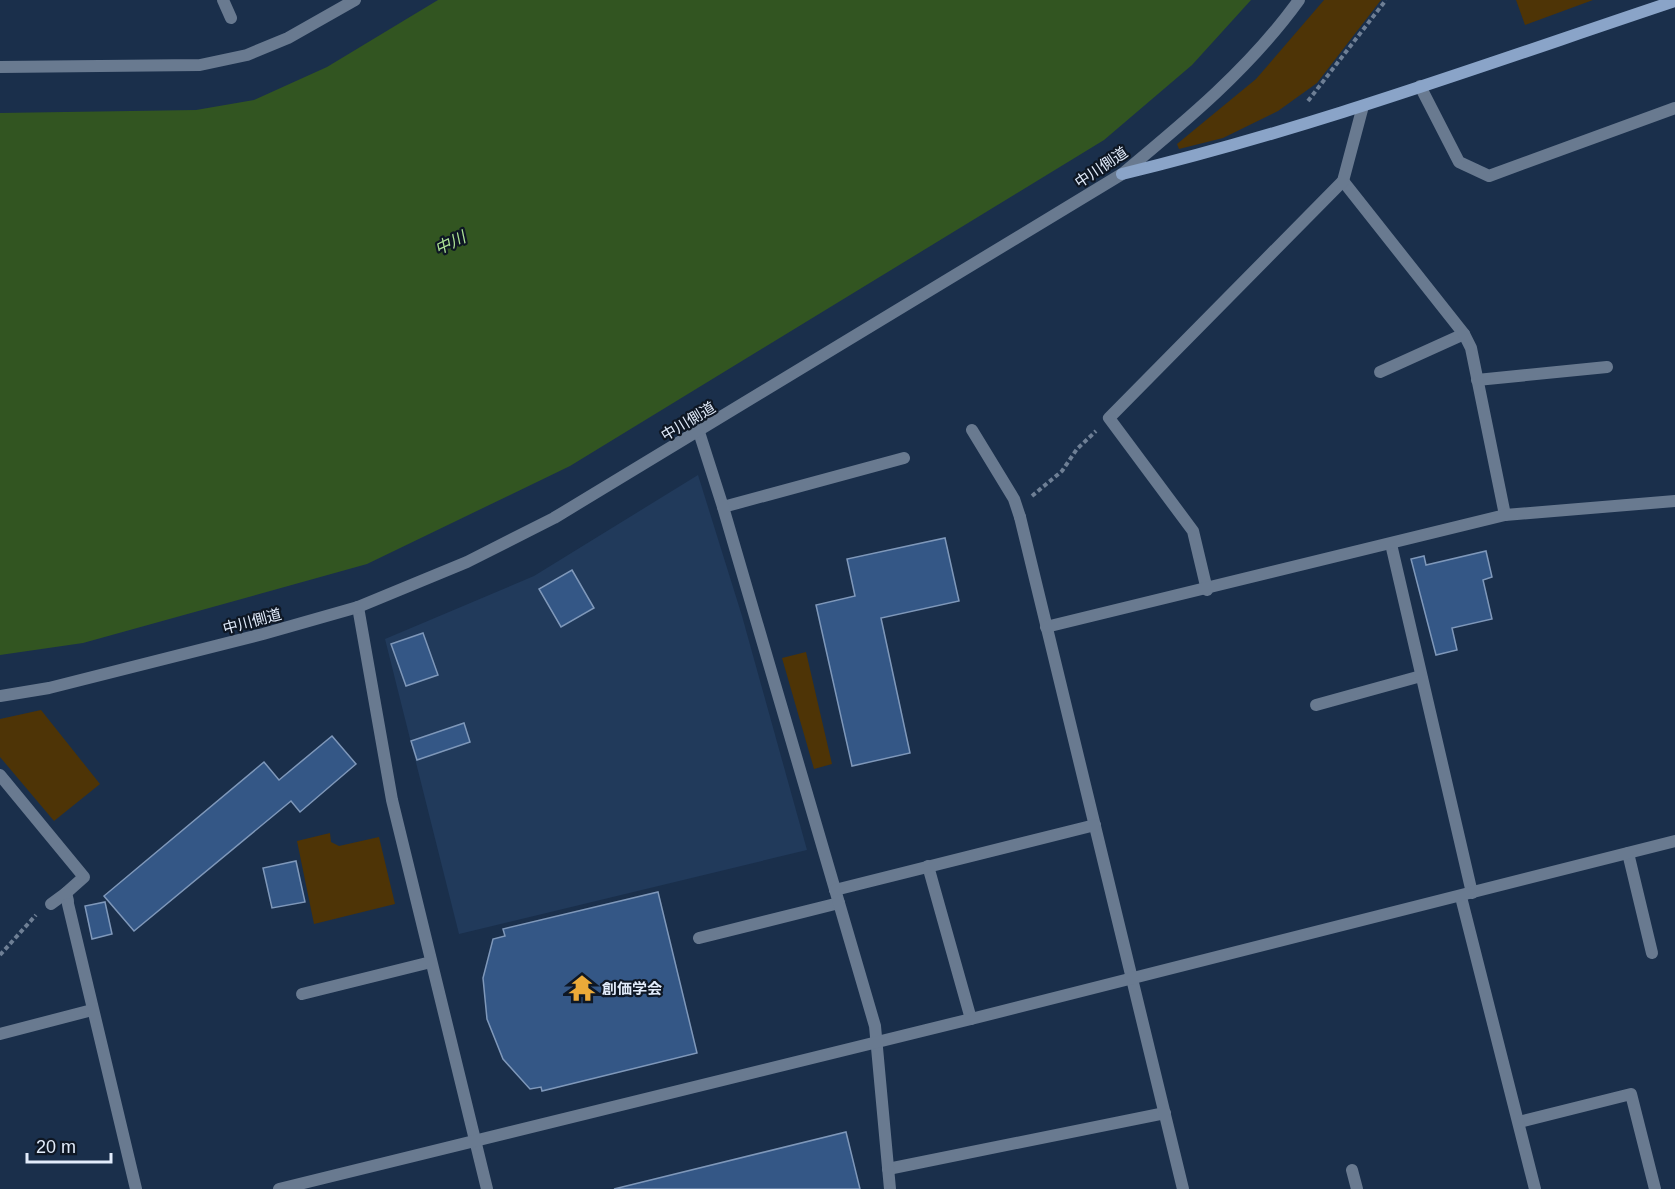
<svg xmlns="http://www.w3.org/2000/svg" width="1675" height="1189" viewBox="0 0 1675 1189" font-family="Helvetica,'Noto Sans JP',sans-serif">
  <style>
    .built { fill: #213a5b }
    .green { fill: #4e3406 }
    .water { fill: #325521 }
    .building { fill: #345786; stroke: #7f98ba; stroke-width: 1.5 }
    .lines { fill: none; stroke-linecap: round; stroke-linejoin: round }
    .path { stroke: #6e7f95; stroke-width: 4; stroke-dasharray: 4.5 3; stroke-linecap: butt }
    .lane { stroke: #697a90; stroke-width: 12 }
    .street { stroke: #697a90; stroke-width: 12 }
    .secondary { stroke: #8aa4c8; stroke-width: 12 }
    .labels { text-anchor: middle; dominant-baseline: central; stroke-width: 4.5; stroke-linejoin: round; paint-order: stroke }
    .street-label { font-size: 15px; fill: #e2ecfb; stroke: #0e1724 }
    .poi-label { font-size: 15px; font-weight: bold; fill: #e2ecfb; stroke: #0e1724; text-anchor: start }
    .water-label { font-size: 16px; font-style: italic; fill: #aee496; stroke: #0e1724 }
  </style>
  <rect width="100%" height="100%" fill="#1a2f4b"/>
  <!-- built -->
  <path class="built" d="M698 475 742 616 807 850 459 934 385 639 534 576Z"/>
  <!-- green -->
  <g class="green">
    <path d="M1324 0H1381L1317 83 1278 111 1223 138 1179 149 1177 144 1256 79Z"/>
    <path d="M1516 0H1593L1525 25Z"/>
    <path d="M806 652 832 764 814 769 782 658Z"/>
    <path d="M41 710 100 784 54 821 0 757V719Z"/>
    <path d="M330 833 331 842 339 846 379 837 395 904 314 924 297 841Z"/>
  </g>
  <!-- water -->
  <path class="water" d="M438 0H1251L1192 65 1104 140 570 466 367 564 83 643 0 655V113L196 110 254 100 327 67Z"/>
  <!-- building -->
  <g class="building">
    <path d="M945 538 959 601 881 618 910 753 852 766 816 605 855 596 847 559Z"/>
    <path d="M1486 551 1492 577 1483 580 1492 619 1452 628 1457 650 1436 655 1411 559 1424 556 1426 565Z"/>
    <path d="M572 570 594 608 561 627 539 589Z"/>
    <path d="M423 633 438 675 406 686 391 644Z"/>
    <path d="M464 723 470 742 417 760 411 741Z"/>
    <path d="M332 736 356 764 300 812 291 801 134 931 104 896 264 762 279 780Z"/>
    <path d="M296 861 305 902 272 908 263 868Z"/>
    <path d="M658 892 697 1053 542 1091 541 1087 530 1089 503 1059 487 1019 483 978 493 939 505 936 503 929Z"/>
    <path d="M105 902 112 934 92 939 85 906Z"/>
    <path d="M846 1132 860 1189H614Z"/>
  </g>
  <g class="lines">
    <!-- path -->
    <g class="path">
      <path d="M1308 101 1386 0"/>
      <path d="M1032 496 1062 471 1077 449 1096 431"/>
      <path d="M0 955 36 915"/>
    </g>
    <!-- lane -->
    <g class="lane">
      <path d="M223 0 231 18"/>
      <path d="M1420 86 1459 162 1489 176 1675 108"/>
      <path d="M1380 372 1464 334"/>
      <path d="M1477 380 1607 367"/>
      <path d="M972 430 1014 499 1020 517"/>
      <path d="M723 507 904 458"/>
      <path d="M1316 705 1421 676"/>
      <path d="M0 775 84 877 66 893"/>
      <path d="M1628 853 1652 953"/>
      <path d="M928 866 971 1019"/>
      <path d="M51 904 66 893 68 901"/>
      <path d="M699 938 839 903"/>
      <path d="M302 994 431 962"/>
      <path d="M0 1034 92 1010"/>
      <path d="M1519 1122 1631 1094 1655 1189"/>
      <path d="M888 1169 1165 1113"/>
      <path d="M1352 1170 1357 1189"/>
    </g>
    <!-- street -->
    <g class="street">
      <path d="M0 67 200 65 247 55 288 38 355 0"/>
      <path d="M1343 181 1464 334 1471 348 1505 515"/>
      <path d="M699 432 723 507 875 1026 890 1189"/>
      <path d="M1020 517 1183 1189"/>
      <path d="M1391 544 1472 893"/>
      <path d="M1207 590 1193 531 1109 418 1343 181 1363 106"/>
      <path d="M358 607 392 800 487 1189"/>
      <path d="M1046 627 1505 515 1675 501"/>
      <path d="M0 696 49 688 263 634 358 607 467 562 554 518 1122 174C1186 121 1250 68 1299 0"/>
      <path d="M835 890 1095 825"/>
      <path d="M1461 897 1535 1189"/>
      <path d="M68 904 136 1189"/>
      <path d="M279 1189 971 1019 1675 841"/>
    </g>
    <!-- secondary -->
    <path class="secondary" d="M1122 174C1310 129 1492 62 1675 1"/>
  </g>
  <!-- icons -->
  <defs>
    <symbol id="temple-bare" viewBox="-9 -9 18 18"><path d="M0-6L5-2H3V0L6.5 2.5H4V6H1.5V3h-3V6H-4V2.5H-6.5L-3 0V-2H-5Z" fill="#ebaa39" stroke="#0e1724" stroke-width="2.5" paint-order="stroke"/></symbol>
  </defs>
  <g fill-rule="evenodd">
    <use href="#temple-bare" x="563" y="969" width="38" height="38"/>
  </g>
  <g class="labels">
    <!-- street labels -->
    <g class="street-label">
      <text transform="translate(1101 167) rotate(-34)">中川側道</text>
      <text transform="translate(688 421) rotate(-31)">中川側道</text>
      <text transform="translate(252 621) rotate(-15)">中川側道</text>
    </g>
    <!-- poi labels -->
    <g class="poi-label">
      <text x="602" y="988">創価学会</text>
    </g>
    <!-- water labels -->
    <g class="water-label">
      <text transform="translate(450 243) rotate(-26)">中川</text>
    </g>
  </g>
  <!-- scale -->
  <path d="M27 1153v9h84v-9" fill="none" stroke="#e2ecfb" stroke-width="3"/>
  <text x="36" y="1153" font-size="18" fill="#e2ecfb" stroke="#0e1724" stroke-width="4.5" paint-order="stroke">20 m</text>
</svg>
